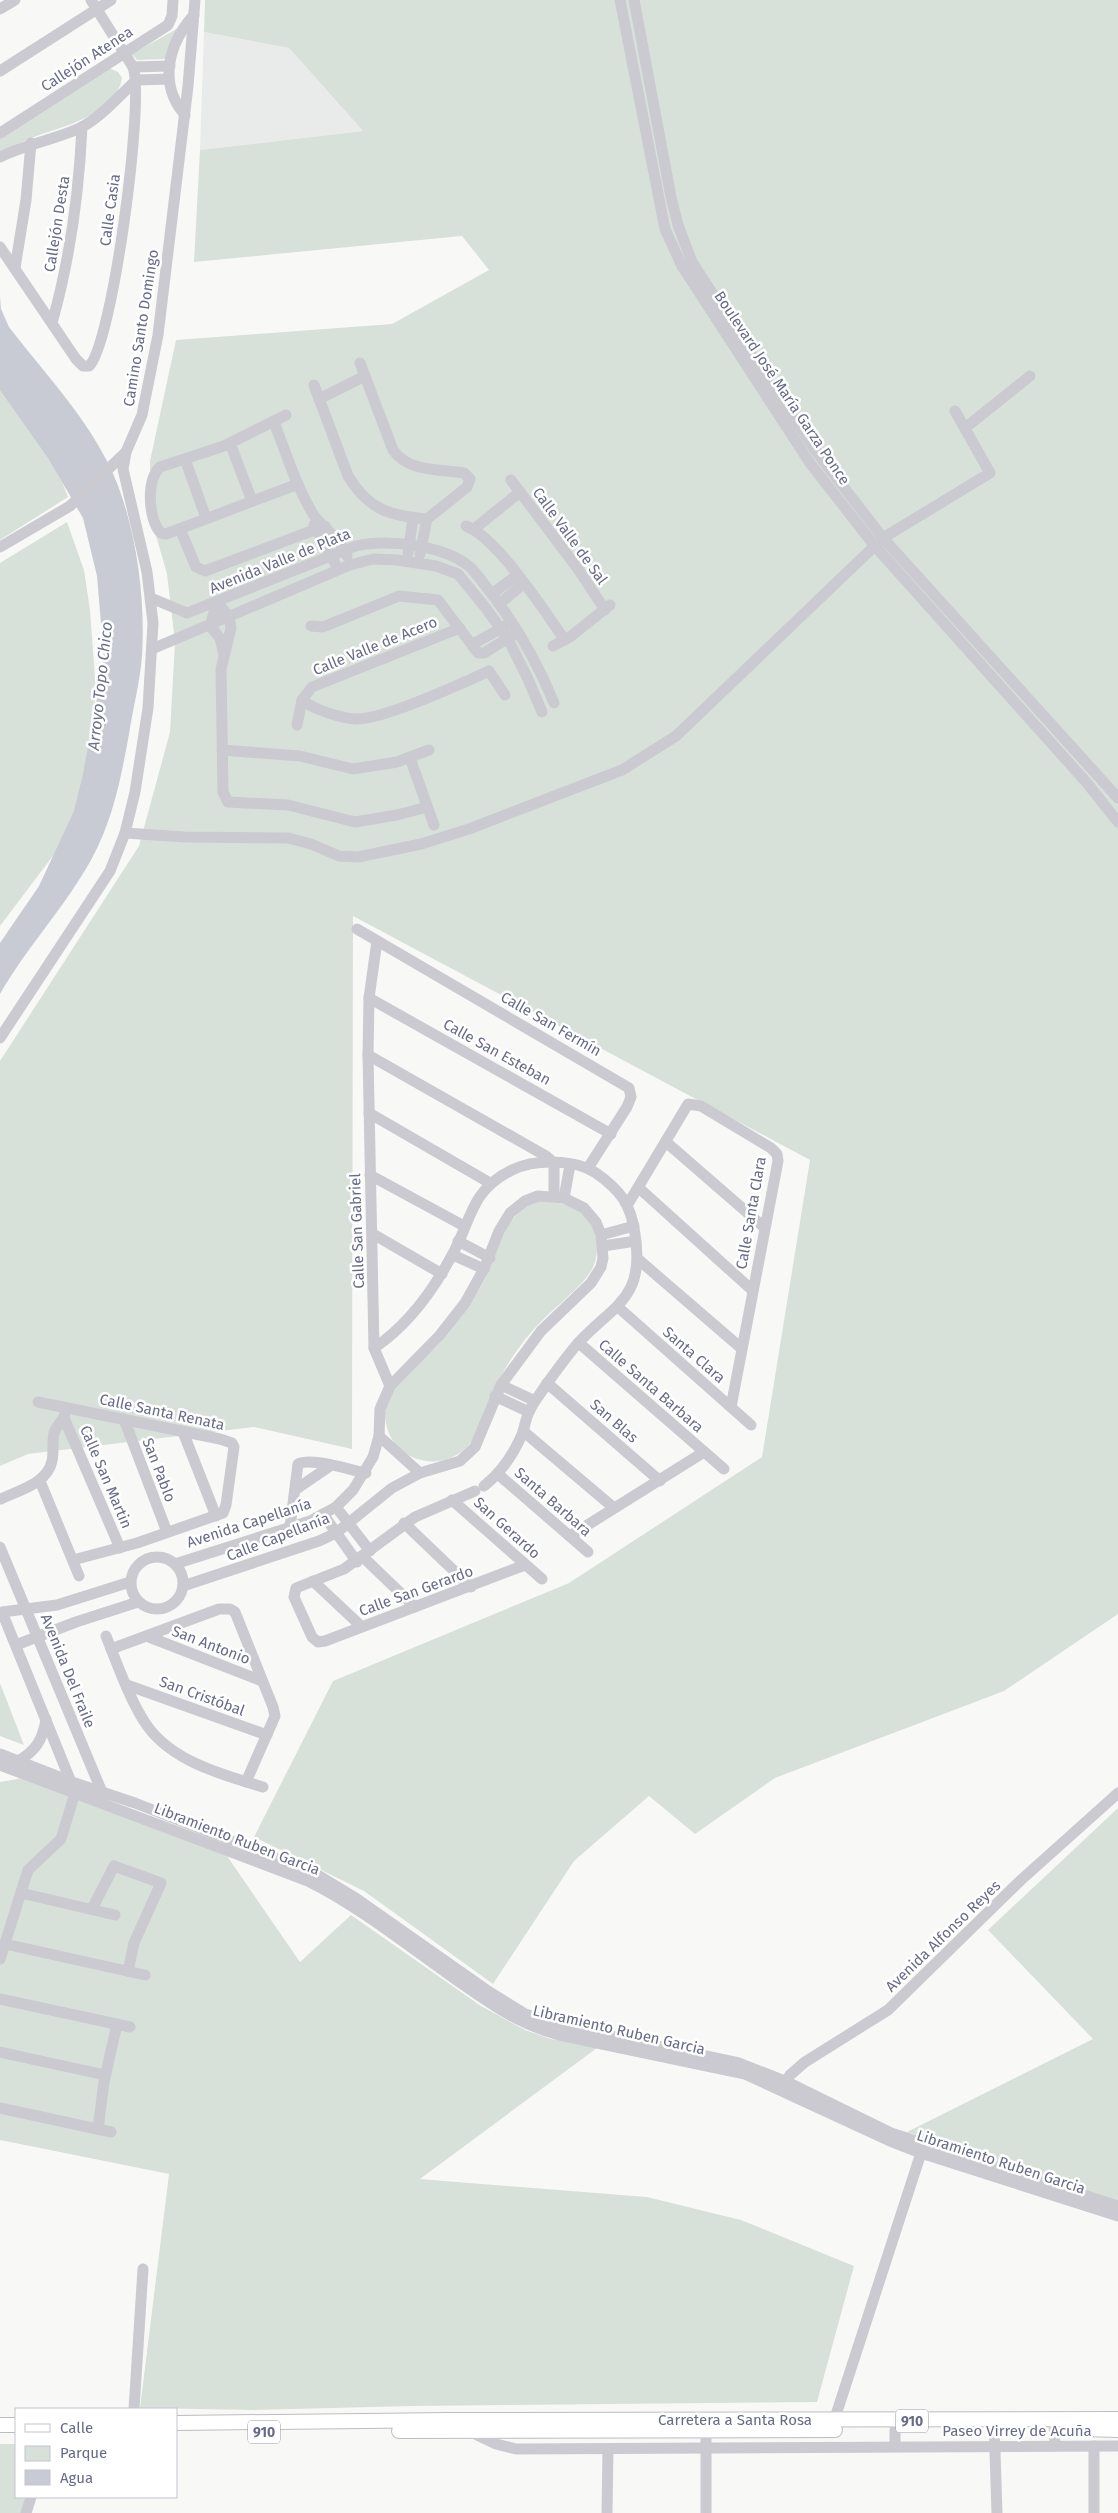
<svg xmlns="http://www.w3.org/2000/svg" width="1118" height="2513" viewBox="0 0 1118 2513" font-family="'Fira Sans',sans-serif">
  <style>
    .built { fill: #e9eaea }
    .green { fill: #d8e1d9 }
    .water { fill: #c8cbd4 }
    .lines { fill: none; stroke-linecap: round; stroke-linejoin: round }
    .major-casing { stroke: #bcbdc3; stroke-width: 16 }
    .minor { stroke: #cacad0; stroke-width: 11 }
    .major { stroke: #fff; stroke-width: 14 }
    .labels { text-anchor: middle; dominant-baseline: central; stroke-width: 5; stroke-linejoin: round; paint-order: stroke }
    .shield { fill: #fff; stroke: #9597ac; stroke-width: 1 }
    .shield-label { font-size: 14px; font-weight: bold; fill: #686b88 }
    .street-label { font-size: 15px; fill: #686b88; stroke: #fff }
    .water-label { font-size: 16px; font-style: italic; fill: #69728a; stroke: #fff }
  </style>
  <rect width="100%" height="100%" fill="#f8f9f7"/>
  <!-- built -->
  <path class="built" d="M204 32 289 48 363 131 200 150Z"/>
  <!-- green -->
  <g class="green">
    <path d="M205 0H1118V1614L1004 1691 775 1778 695 1834 649 1796 574 1861 493 1984 364 1891 254 1837 333 1681 569 1583 762 1457 810 1160 353 916 352 1449 254 1427 28 1454 0 1466V1061L139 846 170 732 175 642 167 574 151 518 150 461 176 340 392 324 489 270 462 236 194 262 200 150 363 131 289 48 204 32Z"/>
    <path d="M180 27 166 59 137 60 132 54Z"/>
    <path d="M107 67 118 72 122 78C117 112 67 126 39 135 26 140 13 146 0 153V137Z"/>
    <path d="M0 384 46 442 68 497 0 540Z"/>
    <path d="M67 522 84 570 90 610 96 691 88 773 74 828 0 926V563Z"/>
    <path d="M535 1201C557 1202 584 1203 593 1228 606 1266 585 1280 560 1304 546 1316 532 1330 521 1345 504 1368 489 1395 481 1422 463 1482 385 1469 385 1413 386 1384 419 1364 437 1346 444 1339 451 1331 456 1323 469 1306 480 1290 489 1271 502 1241 503 1219 535 1201Z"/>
    <path d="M0 1683 24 1745 0 1736Z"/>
    <path d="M23 1778 227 1856 300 1962 351 1915 481 2006 525 2030 551 2039 597 2048 420 2179 647 2197 741 2220 854 2266 817 2402 412 2406 255 2410 140 2408 169 2174 0 2140V1782Z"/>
    <path d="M1118 1808V2201L907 2132 1093 2039 988 1930Z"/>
    <path d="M0 2444H16V2497H25L21 2513H0Z"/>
  </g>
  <!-- water -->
  <path class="water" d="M0 297 1 309 9 327C42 370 82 412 107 461 135 515 146 596 142 656 140 682 133 708 129 734 121 778 113 820 91 860 65 907 27 947 0 994V943L39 886 74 811 83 774 104 660 97 576 83 518 48 458 0 390Z"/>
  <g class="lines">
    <defs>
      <g id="major">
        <path d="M176 2423 450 2420 1118 2419"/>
        <path d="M0 2425H16"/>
        <path d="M1082 2429 1118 2430"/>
        <path d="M399 2431 835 2430"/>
      </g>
    </defs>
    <!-- major casing -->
    <use href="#major" class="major-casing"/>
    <!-- minor -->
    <g class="minor">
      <path d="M620 0 665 229 682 266 810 463 874 545 1087 783 1118 822"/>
      <path d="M634 0 671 197 678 225 692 262 780 398 818 454 883 538 1118 798"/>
      <path d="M0 9 15 0"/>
      <path d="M133 67 170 66"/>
      <path d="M0 71 111 0"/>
      <path d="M185 115C158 84 168 44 194 15"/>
      <path d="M0 133 168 25 172 16 173 0"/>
      <path d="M0 157C26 144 54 140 80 128 102 117 119 95 137 80L169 79"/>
      <path d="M0 247 76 359 83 366H89C112 346 145 100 133 67L91 0"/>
      <path d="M15 268 26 200 31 143"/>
      <path d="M52 323C70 259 79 194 82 127"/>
      <path d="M360 363 393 450C408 472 440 469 464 473L470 479 467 487 427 519 420 554"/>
      <path d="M314 385 348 476C368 509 389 516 427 519"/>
      <path d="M319 399 365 376"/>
      <path d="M286 415 224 446 160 467C146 480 148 520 161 533L166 534 298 484"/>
      <path d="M274 422C286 453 296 486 313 514 324 531 338 534 347 556"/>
      <path d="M965 428 1030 376"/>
      <path d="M230 443 252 501"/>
      <path d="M185 459 206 518"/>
      <path d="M511 480 578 569 605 610"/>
      <path d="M314 525 335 563"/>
      <path d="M466 526C498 538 544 611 565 640"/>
      <path d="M180 529 196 567 205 571 325 526"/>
      <path d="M474 529 520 492"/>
      <path d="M0 547 70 506 126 452"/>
      <path d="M408 553 413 518"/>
      <path d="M492 594 517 575"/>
      <path d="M151 598 187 613 356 546C388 539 444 545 470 567 479 576 486 587 494 597 519 630 538 664 554 703"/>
      <path d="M217 602 229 617 231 628 221 669 223 792 228 802 288 805 355 822 397 815 427 807"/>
      <path d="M217 602 210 626 220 638 224 655"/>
      <path d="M499 604 523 584"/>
      <path d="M311 626 323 627 399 596 438 600 478 653H484L513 635"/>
      <path d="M473 644 507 625"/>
      <path d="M553 646 570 637 610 605"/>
      <path d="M152 649 350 565 373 559 397 560 436 566 458 574 485 607 508 639 528 679 542 712"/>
      <path d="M302 700C315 710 340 718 356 719 382 720 463 683 489 671L505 695"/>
      <path d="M297 725 302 700 312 687 460 628"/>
      <path d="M222 750 300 756 353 769 397 762 429 750"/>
      <path d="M410 758 434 825"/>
      <path d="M125 833 185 837 288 838 311 844 339 856 358 857 421 844 469 829 622 770 676 736 883 538 990 473 955 411"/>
      <path d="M357 929 629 1088 631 1097 627 1107 588 1168"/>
      <path d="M377 941 369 998 368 1055 374 1348 390 1386"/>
      <path d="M369 998 611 1134"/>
      <path d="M0 1038 110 871 125 833 135 792 148 708 153 623 147 572 123 469 126 452 142 415 158 335 188 86 195 0"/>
      <path d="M368 1055 546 1156 554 1163V1196"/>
      <path d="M369 1113 490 1183"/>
      <path d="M666 1142 764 1227"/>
      <path d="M370 1175 464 1226"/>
      <path d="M639 1188 752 1290"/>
      <path d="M564 1198 570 1165"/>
      <path d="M628 1204 688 1104 701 1106 771 1148 777 1154 778 1161 731 1407"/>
      <path d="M373 1234 442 1274"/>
      <path d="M601 1235 634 1226"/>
      <path d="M458 1241 490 1258"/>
      <path d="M603 1246 636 1241"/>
      <path d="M453 1255 484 1269"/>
      <path d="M639 1260 741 1348"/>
      <path d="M618 1307 751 1425"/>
      <path d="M579 1343 724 1469"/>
      <path d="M374 1348C407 1326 432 1292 451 1257 472 1221 469 1191 512 1170 535 1159 575 1159 596 1173 620 1190 631 1204 635 1234 645 1298 616 1303 578 1343 567 1356 556 1371 546 1385 541 1393 534 1401 530 1410 526 1417 525 1425 523 1432 514 1454 503 1471 484 1486"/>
      <path d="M547 1383 660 1481"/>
      <path d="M501 1385 535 1401"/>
      <path d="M495 1396 529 1412"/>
      <path d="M38 1402 220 1439 232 1443 234 1447 226 1505 223 1513 137 1543 73 1560"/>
      <path d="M64 1418 120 1548"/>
      <path d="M124 1419 167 1532"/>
      <path d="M523 1431 614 1508"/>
      <path d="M183 1432 216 1516"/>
      <path d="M379 1436 420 1473"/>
      <path d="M499 1475 588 1552"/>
      <path d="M40 1481 79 1576"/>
      <path d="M295 1490 330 1466"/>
      <path d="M475 1491 415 1517 344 1569 296 1588 294 1597 312 1637 318 1642 325 1641 525 1565"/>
      <path d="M1 1499C19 1490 47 1484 52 1461 54 1452 52 1442 54 1433 56 1425 64 1421 65 1413"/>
      <path d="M452 1500 542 1579"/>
      <path d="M336 1507 370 1551"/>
      <path d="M323 1514 357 1562"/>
      <path d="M404 1523 471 1587"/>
      <path d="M290 1527 298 1464C311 1457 350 1470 366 1473"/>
      <path d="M570 1536 704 1452"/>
      <path d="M0 1547 104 1797"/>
      <circle cx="157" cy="1583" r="26"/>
      <path d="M363 1557 415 1607"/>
      <path d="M175 1564 310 1521 336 1507 353 1490 373 1457 379 1436 380 1409 390 1386 440 1335 465 1303 484 1269 499 1231 510 1213 525 1201 538 1196 564 1198 584 1208 596 1222 601 1235 603 1258 601 1267 591 1283 541 1331 501 1385 475 1447 460 1461 420 1473 392 1488 336 1533 319 1541 183 1586"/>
      <path d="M313 1581 362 1627"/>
      <path d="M106 1636C116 1661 132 1706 148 1727 174 1762 223 1775 263 1787"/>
      <path d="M149 1637 262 1681"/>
      <path d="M16 1645 76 1622 138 1602"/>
      <path d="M111 1649 219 1609H230L235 1612 273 1707 275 1716 246 1782"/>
      <path d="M127 1685 267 1735"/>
      <path d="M0 1754 72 1782 135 1803 316 1874 357 1899 488 1991 525 2014 574 2028 739 2063 785 2081 891 2133 1118 2206"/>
      <path d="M18 1761C36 1751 43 1739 46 1719"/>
      <path d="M0 1765 308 1881C360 1907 407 1945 455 1979 491 2004 516 2023 559 2035L745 2074 890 2141 921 2153 1118 2216"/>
      <path d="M73 1787 2 1612 57 1605 130 1582"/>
      <path d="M21 1893 115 1915"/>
      <path d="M92 1909 114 1866 161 1883 134 1943 128 1971"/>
      <path d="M5 1944 145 1975"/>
      <path d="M0 1959 28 1870 61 1839 75 1793"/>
      <path d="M0 1999 130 2027"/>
      <path d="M0 2052 105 2075"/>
      <path d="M782 2088 790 2075 805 2062 888 2010 1021 1880 1118 1793"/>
      <path d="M0 2108 111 2132"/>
      <path d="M98 2129 104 2082 117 2024"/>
      <path d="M134 2409 143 2269"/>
      <path d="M834 2421 921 2153"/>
      <path d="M994 2421 997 2513"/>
      <path d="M1054 2421 1055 2446"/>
      <path d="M706 2422V2513"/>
      <path d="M471 2432 496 2444 516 2449 1118 2446"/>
      <path d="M895 2446V2430"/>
      <path d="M26 2513 31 2497"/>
      <path d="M607 2513 608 2449"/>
      <path d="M1094 2513V2446"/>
    </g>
    <!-- major -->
    <use href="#major" class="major"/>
  </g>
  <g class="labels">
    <!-- shield labels -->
    <g class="shield">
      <rect x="896" y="2409.5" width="32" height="23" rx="4"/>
      <rect x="248" y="2420.5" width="32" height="23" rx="4"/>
    </g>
    <g class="shield-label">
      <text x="912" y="2421">910</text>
      <text x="264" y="2432">910</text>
    </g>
    <!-- street labels -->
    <g class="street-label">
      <text transform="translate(87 59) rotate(-33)">Callejón Atenea</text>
      <text transform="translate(110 210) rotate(-82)">Calle Casia</text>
      <text transform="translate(57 224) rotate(-81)">Callejón Desta</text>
      <text transform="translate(141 328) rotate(-81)">Camino Santo Domingo</text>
      <text transform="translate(782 388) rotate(56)">Boulevard José María Garza Ponce</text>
      <text transform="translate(570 536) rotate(54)">Calle Valle de Sal</text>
      <text transform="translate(280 561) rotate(-22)">Avenida Valle de Plata</text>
      <text transform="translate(375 646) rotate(-22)">Calle Valle de Acero</text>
      <text transform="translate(551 1024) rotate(30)">Calle San Fermín</text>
      <text transform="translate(497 1052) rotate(29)">Calle San Esteban</text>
      <text transform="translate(751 1213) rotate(-80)">Calle Santa Clara</text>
      <text transform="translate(357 1231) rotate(-92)">Calle San Gabriel</text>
      <text transform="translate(694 1355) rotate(41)">Santa Clara</text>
      <text transform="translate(651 1386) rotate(41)">Calle Santa Barbara</text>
      <text transform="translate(162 1412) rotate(12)">Calle Santa Renata</text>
      <text transform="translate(614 1421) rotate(41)">San Blas</text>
      <text transform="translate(159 1470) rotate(69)">San Pablo</text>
      <text transform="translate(106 1477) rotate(67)">Calle San Martin</text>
      <text transform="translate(553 1502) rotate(41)">Santa Barbara</text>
      <text transform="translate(249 1523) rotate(-18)">Avenida Capellanía</text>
      <text transform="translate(507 1528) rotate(42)">San Gerardo</text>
      <text transform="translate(278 1537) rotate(-21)">Calle Capellanía</text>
      <text transform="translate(416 1591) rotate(-20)">Calle San Gerardo</text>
      <text transform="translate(211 1645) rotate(21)">San Antonio</text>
      <text transform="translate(68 1671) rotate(68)">Avenida Del Fraile</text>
      <text transform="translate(202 1696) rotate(20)">San Cristóbal</text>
      <text transform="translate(237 1839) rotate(21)">Libramiento Ruben Garcia</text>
      <text transform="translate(943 1936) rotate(-44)">Avenida Alfonso Reyes</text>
      <text transform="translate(619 2030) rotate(13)">Libramiento Ruben Garcia</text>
      <text transform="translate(1001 2162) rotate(18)">Libramiento Ruben Garcia</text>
      <text x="735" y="2420">Carretera a Santa Rosa</text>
      <text x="1017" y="2431">Paseo Virrey de Acuña</text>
    </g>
    <!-- water labels -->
    <g class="water-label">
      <text transform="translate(100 686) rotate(-84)">Arroyo Topo Chico</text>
    </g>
  </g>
  <!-- legend -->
  <rect x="15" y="2408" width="162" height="90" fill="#ffffff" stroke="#c3c4cf"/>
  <rect x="25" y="2424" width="25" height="8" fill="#ffffff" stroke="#c3c4cf"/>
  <text x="60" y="2433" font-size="15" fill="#686b88">Calle</text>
  <rect x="25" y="2446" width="25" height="15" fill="#d8e1d9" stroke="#c3c4cf"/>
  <text x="60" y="2458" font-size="15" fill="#686b88">Parque</text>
  <rect x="25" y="2470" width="25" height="15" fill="#c8cbd4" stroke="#c3c4cf"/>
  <text x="60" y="2483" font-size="15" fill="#686b88">Agua</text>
</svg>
